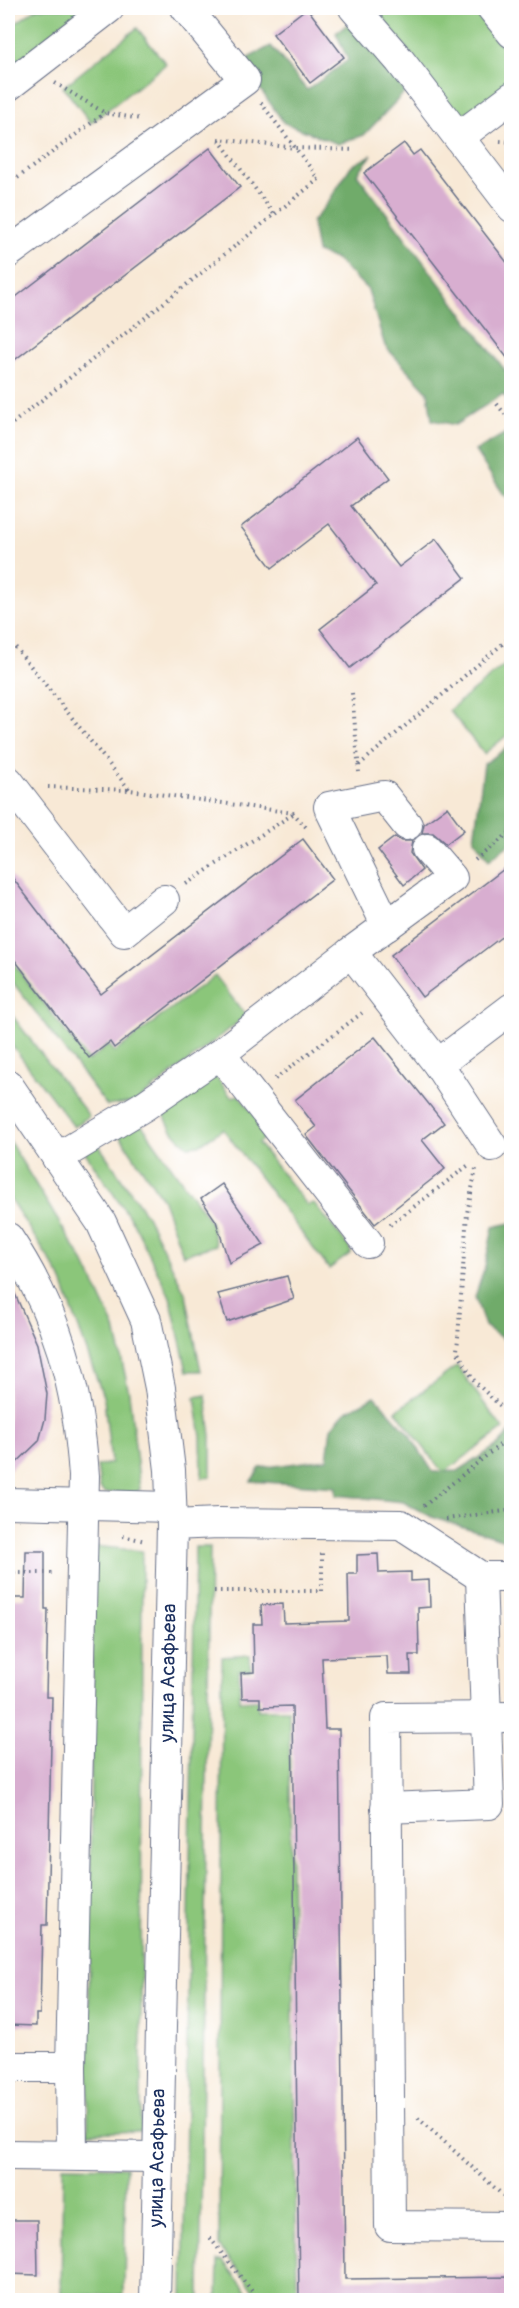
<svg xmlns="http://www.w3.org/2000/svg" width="519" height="2308" viewBox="0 0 519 2308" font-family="Pangolin,sans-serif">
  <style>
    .green { fill: #8bc67a; stroke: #537a6c; stroke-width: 1.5 }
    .forest { fill: #70ab6a; stroke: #466d64; stroke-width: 1.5 }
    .building { fill: #d8aed0 }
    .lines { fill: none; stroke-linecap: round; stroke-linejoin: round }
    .minor-casing { stroke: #687088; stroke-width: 32 }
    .path { stroke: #687088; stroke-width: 4; stroke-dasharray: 1.5 4.5; stroke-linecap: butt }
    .minor { stroke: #fff; stroke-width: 30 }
    .labels { text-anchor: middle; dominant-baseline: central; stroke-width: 6; stroke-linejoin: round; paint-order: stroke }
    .street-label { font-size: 20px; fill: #1b2f5e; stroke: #fff }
  </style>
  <rect width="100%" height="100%" fill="#fff"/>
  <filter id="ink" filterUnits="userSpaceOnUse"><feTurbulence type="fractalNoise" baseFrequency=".0167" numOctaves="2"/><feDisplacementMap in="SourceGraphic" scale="12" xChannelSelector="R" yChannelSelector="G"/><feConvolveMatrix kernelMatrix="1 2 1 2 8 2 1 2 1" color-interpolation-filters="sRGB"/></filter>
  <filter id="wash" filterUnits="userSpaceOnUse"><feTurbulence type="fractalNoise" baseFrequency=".008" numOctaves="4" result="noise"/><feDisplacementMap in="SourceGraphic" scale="24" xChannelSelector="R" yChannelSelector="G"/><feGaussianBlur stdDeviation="1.35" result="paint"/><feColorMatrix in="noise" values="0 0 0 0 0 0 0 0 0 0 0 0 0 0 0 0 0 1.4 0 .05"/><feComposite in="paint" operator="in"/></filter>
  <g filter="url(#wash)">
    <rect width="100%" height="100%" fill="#f8e9d6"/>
    <!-- green -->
    <g class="green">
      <path d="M37 8H82L87 14 8 71V29Z"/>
      <path d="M374 8H474L511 58V86L460 117Z"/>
      <path d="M137 28 166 64 91 123 63 87Z"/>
      <path d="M511 660V732L484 754 449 710Z"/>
      <path d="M8 956 88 1061 109 1045 115 1052 215 975 246 1016 136 1102 107 1106 8 976Z"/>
      <path d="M8 1010 89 1116 74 1127 8 1040Z"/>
      <path d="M212 1071 231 1097 239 1095 269 1134 258 1143 307 1205 314 1203 349 1247 351 1253 329 1269 223 1129 199 1145 188 1146C174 1135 165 1124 163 1106Z"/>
      <path d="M137 1118 210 1221 216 1245 183 1255 162 1198 117 1132Z"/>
      <path d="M8 1139 86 1266 115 1328 129 1393 140 1489 136 1493H104L100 1488 97 1466 111 1463 104 1399 60 1276 8 1196Z"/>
      <path d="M96 1141 147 1216 186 1295 201 1371H187L170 1297 134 1224 84 1151Z"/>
      <path d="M457 1366 503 1429 443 1473 396 1411Z"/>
      <path d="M206 1395 211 1436V1477L202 1478 201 1437 195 1397Z"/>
      <path d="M93 1546 142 1551 141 2131 88 2133Z"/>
      <path d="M195 1547H210L200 2300H183Z"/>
      <path d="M250 1655 251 1669 239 1670 240 1701 257 1700 258 1710H289L297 2300H262L219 2246 222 1657Z"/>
      <path d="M63 2166 126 2167 124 2295H61Z"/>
      <path d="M218 2261H223L254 2300H217Z"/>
    </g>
    <!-- forest -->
    <g class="forest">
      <path d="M348 24 364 32 405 92 364 135 338 144 284 123 255 82 246 59 271 46 307 90 348 60 336 33Z"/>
      <path d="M372 155 357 174 511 378V404L503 394 455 425 432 420 428 392 385 346 368 290 337 260 317 252 312 222 327 204 351 166Z"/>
      <path d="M511 430V499L504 495 475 451Z"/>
      <path d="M511 745V843L489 860 474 839 484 764Z"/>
      <path d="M511 1223H512L511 1351 507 1342 485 1326 475 1297 485 1266 493 1227Z"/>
      <path d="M375 1396 409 1434 433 1472 458 1471 498 1445 511 1431V1542L432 1517 403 1502 336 1495V1487L251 1481 260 1468 327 1459 331 1428 345 1412Z"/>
    </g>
    <g id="blocks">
      <!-- building -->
      <g class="building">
        <path d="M307 8 344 57 310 83 273 34Z"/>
        <path d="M404 143 413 155 420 150 512 269V364L364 173Z"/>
        <path d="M210 148 240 187 8 365V303Z"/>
        <path d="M357 437 388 478 351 506 399 567 436 539 465 578 350 668 320 629 376 585 329 524 272 568 241 527Z"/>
        <path d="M447 807 464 830 446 844 433 833H422L424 824Z"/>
        <path d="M395 837 401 841H412L410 853 422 870 404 885 378 850Z"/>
        <path d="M303 839 333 879 114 1048 110 1042 89 1058 8 951V872L101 994Z"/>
        <path d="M512 863V929L422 997 391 955Z"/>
        <path d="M375 1037 444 1123 422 1140 445 1169 375 1224 306 1135 316 1127 295 1100Z"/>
        <path d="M222 1184 264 1245 229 1263 216 1221 201 1199Z"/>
        <path d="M287 1276 294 1299 227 1322 218 1294Z"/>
        <path d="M8 1278 37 1344 47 1394 45 1419 39 1441 8 1471Z"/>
        <path d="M26 1551H45V1609H48L46 1697H52L47 1925H42L40 2014H36V2026L8 2025V1598H25Z"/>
        <path d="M378 1554 379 1573 411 1572V1581L429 1580 430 1607 418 1608 419 1655H410L411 1674H388L387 1656 322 1658 325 1729H339L345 2279 512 2277V2301H299L292 1706 260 1707V1698H242L241 1673 254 1672 253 1624H262L261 1605 283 1604 284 1623 349 1621 348 1574H357V1555Z"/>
        <path d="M8 2220H37L38 2275 8 2274Z"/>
      </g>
    </g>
  </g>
  <g filter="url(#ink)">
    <use href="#blocks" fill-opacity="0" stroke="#687088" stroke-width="1.5"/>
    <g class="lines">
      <defs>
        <g id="minor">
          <path d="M354 8 400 61 512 207"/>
          <path d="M492 8 512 33"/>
          <path d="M8 86 109 8"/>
          <path d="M459 137 512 97"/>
          <path d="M8 253 245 80 186 8"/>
          <path d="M8 781 124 932 164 900"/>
          <path d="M387 926 329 807 384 796 407 825"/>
          <path d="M351 952 438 1064 492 1146"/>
          <path d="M220 1054 368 1243"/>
          <path d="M438 1064 512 1008"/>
          <path d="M8 1085 101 1222 146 1320 160 1388 170 1470 172 1525 155 2300"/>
          <path d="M57 1158 144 1106 220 1054 351 952 452 878 427 849"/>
          <path d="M8 1238C58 1313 78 1387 84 1476L71 2067H8"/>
          <path d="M8 1503 171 1507"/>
          <path d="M172 1525 219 1523 401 1525 481 1577H512"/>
          <path d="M512 1717 386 1718 390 2226 512 2227"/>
          <path d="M386 1808 489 1804 481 1577"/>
          <path d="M71 2067 72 2155"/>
          <path d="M8 2155 156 2157"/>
        </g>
      </defs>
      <!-- minor casing -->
      <use href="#minor" class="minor-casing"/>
      <!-- path -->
      <g class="path">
        <path d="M55 83 105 113 141 119"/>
        <path d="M218 139 296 148 355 150"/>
        <path d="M219 140 274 214"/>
        <path d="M500 141 512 142"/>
        <path d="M8 185 105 113"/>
        <path d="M497 404 512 423"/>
        <path d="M8 427 319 179 261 103"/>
        <path d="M8 638 129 789"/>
        <path d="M352 693 359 772"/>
        <path d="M359 765 512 636"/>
        <path d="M48 787 130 790 293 813 306 827"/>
        <path d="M475 860 512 831"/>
        <path d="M186 884 293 814"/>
        <path d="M275 1079 362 1013"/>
        <path d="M476 1169 467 1213 457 1351 475 1382 512 1417"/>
        <path d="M390 1225 470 1164"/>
        <path d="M424 1506 512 1435"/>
        <path d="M446 1519 512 1510"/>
        <path d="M123 1536 145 1541"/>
        <path d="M8 1573H54"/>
        <path d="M214 1591H322V1553"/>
        <path d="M418 2118 506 2198"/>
        <path d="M210 2238 259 2300"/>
      </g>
      <!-- minor -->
      <use href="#minor" class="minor"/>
    </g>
  </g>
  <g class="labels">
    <!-- street labels -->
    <g class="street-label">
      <text transform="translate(168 1673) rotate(-89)">улица Асафьева</text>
      <text transform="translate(157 2158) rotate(-89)">улица Асафьева</text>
    </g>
  </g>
  <!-- margin -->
  <rect width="519" height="2308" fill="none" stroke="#fff" stroke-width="30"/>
</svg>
